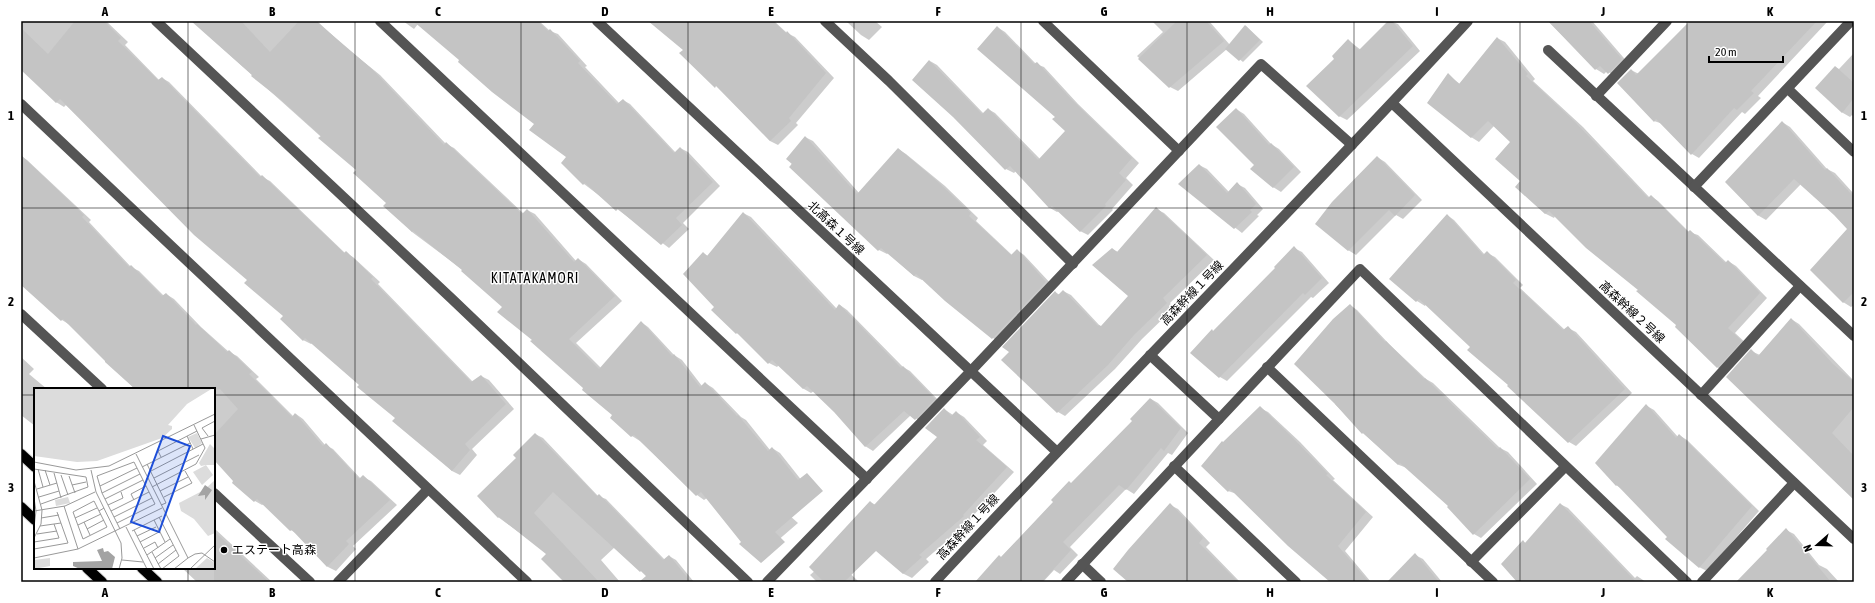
<svg xmlns="http://www.w3.org/2000/svg" width="1875" height="603" viewBox="0 0 1875 603" font-family="'Asap Condensed','Noto Sans JP',sans-serif">
  <style>
    .shadow { fill: #0003 }
    .building { fill: #c4c4c4 }
    .lines { fill: none; stroke-linecap: round; stroke-linejoin: round }
    .major-casing { stroke: #dbdbdb; stroke-width: 12 }
    .minor { stroke: #555; stroke-width: 10 }
    .major { stroke: #000; stroke-width: 10 }
    .grid { fill: none; stroke: #000; stroke-width: 1; stroke-opacity: 0.55 }
    .poi-dot { fill: #000; stroke: #fff; stroke-width: 1.5 }
    .labels { text-anchor: middle; dominant-baseline: central; stroke-width: 3; stroke-linejoin: round; paint-order: stroke }
    .street-label { font-size: 12px; fill: #000; stroke: #fff }
    .poi-label { font-size: 12px; fill: #000; stroke: #fff; text-anchor: start }
    .quarter-label { font-size: 14px; letter-spacing: 1px; fill: #000; stroke: #fff }
    .inset-road { fill: none; stroke: #999; stroke-width: 1 }
    .view { fill: #1d4ed8; fill-opacity: 0.15; stroke: #1d4ed8; stroke-width: 2 }
    .inset-edge { fill: none; stroke: #000; stroke-width: 2 }
    .neatline { fill: none; stroke: #000; stroke-width: 1.5 }
    .grid-label { font-size: 13px; text-anchor: middle; font-weight: bold; fill: #000 }
  </style>
  <rect width="100%" height="100%" fill="#fff"/>
  <!-- shadow -->
  <g class="shadow">
    <path d="M21 21H106L128 42 125 45 159 80 162 78 169 82 262 177 270 181 345 253 353 257 380 282 378 284 473 382 481 376 489 380 514 409 472 449 477 455 460 475 452 471 361 385 312 343 311 344 303 340 284 316 248 280 66 105 64 107 56 102 21 69Z"/>
    <path d="M192 21H317L344 46 380 75 446 144 454 148 524 214 527 210 535 214 576 261 578 259 586 264 622 301 576 343 601 368 641 322 648 327 674 355 682 360 702 386 705 383 713 388 741 417 746 420 770 450 772 448 780 453 810 491 789 515 798 523 776 542 707 498 704 500 697 495 640 441 632 436 614 415 533 340 503 307 463 270 412 232 358 170Z"/>
    <path d="M403 21H539L550 31 558 34 587 66 585 67 619 103 623 100 630 104 676 153 680 148 688 152 720 186 683 223 689 229 669 248 584 184 568 157 535 124 418 24 414 29Z"/>
    <path d="M649 21H774L787 33 795 37 834 78 796 123 798 125 778 145 770 141 721 90 681 53 684 50Z"/>
    <path d="M846 21H875L882 27 869 40 861 35Z"/>
    <path d="M1152 21H1209L1230 45 1246 26 1263 42 1243 62 1227 49 1178 91 1170 87 1137 56 1163 32Z"/>
    <path d="M1389 21 1398 24 1420 51 1347 120 1339 116 1336 59 1348 40 1361 50Z"/>
    <path d="M1548 21H1592L1629 64 1616 77 1607 71 1604 74 1596 69Z"/>
    <path d="M1690 21H1828L1758 96 1761 98 1745 114 1742 112 1699 158 1692 154 1663 124 1654 121 1631 70 1639 74Z"/>
    <path d="M997 27 1005 32 1036 64 1044 67 1078 104 1139 163 1126 178 1133 185 1112 209 1113 210 1088 235 1080 231 1059 211 1057 212 1050 208 1016 171 1014 173 1006 169 930 61 937 65 984 114 988 109 995 113 1040 159 1067 131Z"/>
    <path d="M1497 38 1505 42 1535 79 1533 81 1583 127 1650 198 1651 196 1658 201 1689 232 1698 235 1727 263 1728 261 1736 266 1767 298 1735 333 1749 346 1725 372 1717 367 1678 325 1639 290 1555 216 1554 218 1546 214 1516 187 1522 181 1512 142 1494 126 1479 142 1471 137 1448 75 1460 84Z"/>
    <path d="M1854 53V117L1852 115 1850 117 1843 113 1817 88 1835 67 1839 69Z"/>
    <path d="M1236 109 1244 114 1271 144 1279 149 1301 172 1281 192 1273 187 1255 165Z"/>
    <path d="M1782 122 1790 127 1827 169 1835 173 1854 194V305L1851 307 1843 302 1850 228 1801 184 1766 220 1759 216 1727 182Z"/>
    <path d="M805 137 813 141 859 193 898 149 906 154 945 186 978 218 976 221 1012 255 1017 250 1024 255 1053 286 1000 343 993 338 946 301 923 279 922 280 914 276 888 253 887 254 879 250 790 167Z"/>
    <path d="M21 156 27 160 91 220 89 222 131 267 139 271 164 296 166 294 174 299 201 327 229 352 237 356 259 377 256 379 294 417 296 414 303 419 325 445 333 449 361 479 363 477 371 481 397 505 353 546 356 549 336 571 328 567 297 534 291 530 264 504 262 505 255 501 214 459V389H135L70 325 62 320 21 282Z"/>
    <path d="M1377 157 1385 162 1422 200 1403 219 1396 215 1356 255 1348 250Z"/>
    <path d="M1199 165 1207 169 1229 192 1237 184 1245 188 1263 209 1257 215 1259 216 1242 233 1179 184Z"/>
    <path d="M1156 209 1164 213 1214 260 1170 303 1174 308 1142 339 1115 369 1065 416 1058 412 1010 352 1055 292 1060 295 1063 291 1071 295 1101 327 1130 296 1112 249 1118 252Z"/>
    <path d="M743 213 751 217 837 309 840 305 847 310 903 367 910 371 942 404 923 423 911 415 873 451 865 446 835 411 814 391 811 393 804 389 779 365 777 367 769 363 743 337 737 333 715 307 703 253 708 256Z"/>
    <path d="M1447 215 1454 220 1485 255 1487 253 1495 257 1523 285 1520 288 1565 330 1568 328 1576 332 1632 393 1576 446 1569 442 1472 347 1426 304 1425 306 1417 301 1391 279Z"/>
    <path d="M1294 248 1302 252 1329 283 1313 298 1311 297 1227 381 1220 377 1213 332 1277 268Z"/>
    <path d="M1350 305 1357 310 1389 344 1426 379 1433 383 1500 448 1508 452 1537 484 1481 538 1474 534 1449 506 1407 468 1399 465 1363 433 1335 404Z"/>
    <path d="M1791 319 1799 324 1854 381V498L1751 351 1760 355Z"/>
    <path d="M21 357 34 369 29 374 47 389H35V426L21 415Z"/>
    <path d="M1151 399 1158 403 1188 433 1172 455 1168 453 1134 494 1126 489 1070 547 1078 555 1060 574 1054 570 1043 582H977L1133 421Z"/>
    <path d="M1647 406 1654 410 1678 437 1679 435 1687 440 1759 511 1707 571 1699 567 1622 489 1616 485Z"/>
    <path d="M1260 408 1268 412 1300 442 1335 479 1333 480 1373 517 1345 551 1371 582H1331L1237 494 1228 491 1224 443Z"/>
    <path d="M944 409 953 415 956 412 964 417 987 441 983 445 1014 472 970 519 971 520 926 559 929 562 912 578 904 574 849 525 870 502 876 505 938 437Z"/>
    <path d="M535 434 543 438 598 496 606 499 665 560 669 556 676 560 694 582H653L615 547 601 560 620 582H566L547 553 498 517 517 458Z"/>
    <path d="M1560 504 1568 508 1635 578 1637 576 1646 582H1519L1523 542 1526 543Z"/>
    <path d="M1170 505 1178 509 1210 543 1206 547 1240 582H1130Z"/>
    <path d="M214 528 272 582H197L182 568H214Z"/>
    <path d="M1786 530 1794 534 1819 565 1827 569 1839 582H1737L1769 550Z"/>
    <path d="M1415 555 1423 559 1442 582H1388Z"/>
    <path d="M832 556 859 582H817L810 575Z"/>
  </g>
  <!-- building -->
  <g class="building">
    <path d="M75 21H104L121 38 118 41 158 80 162 77 260 177 262 175 344 253 346 251 373 277 371 279 471 382 481 375 506 404 465 444 470 450 452 471 392 421 395 418 357 387 359 385 305 338 303 341 280 319 283 316 244 283 247 280 194 235 60 99 56 103 21 70V28L48 54Z"/>
    <path d="M191 21H241L270 52 299 21H316L372 69 444 145 446 142 522 214 527 209 574 262 578 258 615 296 569 339 599 369 641 321 672 356 674 354 700 387 705 382 737 416 738 415 768 451 772 447 798 480 807 473 823 491 775 532 785 542 761 563 739 544 741 542 701 492 696 496 634 435 631 437 610 418 612 415 582 390 583 388 530 341 532 340 497 312 502 307 461 271 462 270 413 231 412 232 383 206 386 203 353 173 356 170 318 138 321 136 280 99 251 76 252 75Z"/>
    <path d="M413 21H538L548 31 550 29 580 61 578 63 617 104 623 99 674 153 680 147 713 182 676 218 682 225 661 245 618 209 616 211 585 183 583 185 561 163 566 157 529 130 534 124 492 92 458 62 459 60Z"/>
    <path d="M648 21H773L786 33 787 31 826 73 789 118 791 121 770 141 716 86 715 88 679 53 683 50Z"/>
    <path d="M1177 21H1206L1224 41 1169 88 1138 59Z"/>
    <path d="M1388 21H1392L1413 46 1339 117 1306 86 1334 59 1332 56 1348 39 1359 50Z"/>
    <path d="M1548 21H1589L1622 59 1608 74 1600 66 1595 70Z"/>
    <path d="M1690 21H1817L1751 91 1754 93 1737 110 1734 108 1691 155 1656 119 1654 122 1617 83 1631 69 1636 75Z"/>
    <path d="M1245 25 1260 40 1239 61 1225 49Z"/>
    <path d="M997 26 1034 64 1037 62 1071 99 1132 158 1119 173 1126 180 1105 204 1106 206 1080 232 1052 206 1049 208 1010 166 1005 170 953 117 912 80 929 60 982 114 988 108 1038 160 1065 131 1052 119 1055 117 977 49Z"/>
    <path d="M1497 37 1528 74 1526 76 1575 122 1648 198 1651 195 1688 232 1690 230 1725 263 1728 260 1760 293 1728 328 1742 341 1717 368 1675 327 1676 325 1636 291 1638 290 1586 248 1549 211 1545 214 1515 187 1520 181 1495 159 1510 142 1488 121 1471 138 1427 103 1448 73 1459 84Z"/>
    <path d="M1835 66 1854 83V98L1842 113 1815 88Z"/>
    <path d="M1236 108 1269 145 1271 143 1294 167 1273 188 1250 169 1254 165 1216 127Z"/>
    <path d="M1782 121 1825 170 1827 168 1854 197V292L1843 303 1810 270 1847 229 1834 215 1794 179 1758 216 1725 182Z"/>
    <path d="M805 136 857 194 898 148 937 181 971 213 969 216 1011 255 1017 249 1046 282 992 339 945 301 916 274 914 276 881 248 878 251 789 167 792 164 786 159Z"/>
    <path d="M21 155 84 215 82 217 129 267 131 265 162 296 166 293 196 325 197 324 227 352 229 350 252 372 249 374 292 417 295 413 323 446 326 443 359 479 363 475 390 500 346 541 349 544 327 567 292 530 290 531 257 499 254 502 232 483 233 481 214 460V435L238 409 220 389H135L105 362V361L63 319 61 321 21 285Z"/>
    <path d="M1377 156 1415 195 1395 216 1389 210 1348 251 1315 224 1332 202Z"/>
    <path d="M1199 164 1227 193 1237 182 1256 204 1250 210 1252 212 1234 229 1178 184Z"/>
    <path d="M1156 207 1207 255 1163 298 1167 303 1134 335 1108 365 1057 413 1001 360 1009 352 1002 347 1055 291 1058 295 1063 290 1098 326 1099 325 1101 326 1128 296 1092 265 1112 248 1117 252Z"/>
    <path d="M743 212 835 310 839 304 901 368 903 366 935 399 915 420 904 411 865 447 834 412 807 386 803 389 772 360 768 364 737 333 736 334 711 310 714 307 683 274 703 252 707 256Z"/>
    <path d="M1447 214 1483 255 1487 251 1516 280 1513 283 1563 330 1568 326 1625 389 1568 443 1507 386 1508 385 1467 350 1470 347 1419 299 1416 302 1389 279Z"/>
    <path d="M1294 246 1322 278 1305 295 1303 293 1219 378 1190 353 1212 329 1213 331 1275 268 1274 267Z"/>
    <path d="M1350 304 1385 342 1386 341 1424 379 1425 378 1498 449 1500 447 1530 479 1473 535 1447 507 1448 506 1400 463 1398 465 1363 433 1362 434 1335 404 1294 364 1333 319Z"/>
    <path d="M1791 318 1833 364 1854 382V407L1832 433 1854 456V500L1726 377 1751 349 1758 356Z"/>
    <path d="M1150 398 1181 428 1164 451 1161 448 1126 490 1119 485 1063 542 1071 550 1042 582H975L999 555 1001 557 1053 502 1051 500 1069 481 1071 483 1132 421 1130 419Z"/>
    <path d="M1646 404 1676 438 1679 434 1752 506 1699 568 1665 539 1667 537 1617 485 1616 486 1595 463Z"/>
    <path d="M1260 406 1292 437 1328 474 1326 475 1366 512 1338 546 1369 582H1330L1288 546 1230 489 1228 492 1201 466 1222 441 1223 442Z"/>
    <path d="M944 408 951 416 956 411 980 437 976 440 1007 467 963 515 964 516 919 555 922 557 903 574 876 551 844 582H824L809 567 870 501 874 505 937 437 925 428Z"/>
    <path d="M535 433 597 496 599 494 663 560 669 555 691 582H639L646 576 641 571 640 572 553 492 534 513 599 582H564L541 559 546 554 499 517 498 518 477 496 516 458 513 455Z"/>
    <path d="M1170 503 1203 538 1199 543 1238 582H1128L1113 569 1128 550Z"/>
    <path d="M1560 503 1599 543 1636 582H1517L1501 564 1523 540 1525 543Z"/>
    <path d="M1786 528 1831 582H1736L1767 550 1766 549Z"/>
    <path d="M214 531 269 582H214Z"/>
    <path d="M1415 553 1439 582H1387Z"/>
  </g>
  <g class="lines">
    <defs>
      <g id="major">
        <path d="M21 454 35 467"/>
        <path d="M21 507 35 520"/>
        <path d="M87 568 102 582"/>
        <path d="M142 568 157 582"/>
      </g>
    </defs>
    <!-- major casing -->
    <use href="#major" class="major-casing"/>
    <!-- minor -->
    <g class="minor">
      <path d="M156 21 452 299 748 582"/>
      <path d="M380 21 867 479"/>
      <path d="M597 21 1057 452"/>
      <path d="M825 21 889 81 1073 264"/>
      <path d="M1043 21 1179 151"/>
      <path d="M1548 50 1854 336"/>
      <path d="M1788 89 1854 152"/>
      <path d="M1596 96 1667 21"/>
      <path d="M1392 103 1854 539"/>
      <path d="M21 104 527 582"/>
      <path d="M1694 187 1851 21"/>
      <path d="M21 314 102 389"/>
      <path d="M1150 355 1219 419"/>
      <path d="M1267 367 1493 582"/>
      <path d="M1701 395 1800 286"/>
      <path d="M1174 466 1296 582"/>
      <path d="M214 493 310 582"/>
      <path d="M1471 562 1565 467"/>
      <path d="M1082 564 1101 582"/>
      <path d="M338 582 428 489"/>
      <path d="M767 582 970 372 1261 64 1352 145"/>
      <path d="M935 582C1110 393 1293 211 1468 21"/>
      <path d="M1066 582 1360 269 1687 582"/>
      <path d="M1702 582 1794 483"/>
    </g>
    <!-- major -->
    <use href="#major" class="major"/>
  </g>
  <!-- grid -->
  <path class="grid" d="M188 21V389M355 21V582M521 21V582M688 21V582M854 21V582M1021 21V582M1187 21V582M1354 21V582M1520 21V582M1687 21V582M21 208H1854M21 395H35M214 395H1854M188 568V582"/>
  <!-- markers -->
  <circle class="poi-dot" cx="224" cy="550" r="4"/>
  <g class="labels">
    <!-- street labels -->
    <g class="street-label">
      <text transform="translate(836 228) rotate(43)">北高森１号線</text>
      <text transform="translate(1192 293) rotate(-46)">高森幹線１号線</text>
      <text transform="translate(1632 312) rotate(43)">高森幹線２号線</text>
      <text transform="translate(968 527) rotate(-47)">高森幹線１号線</text>
    </g>
    <!-- poi labels -->
    <g class="poi-label">
      <text x="232" y="550">エステート高森</text>
    </g>
    <!-- quarter labels -->
    <g class="quarter-label">
      <text x="535" y="278">KITATAKAMORI</text>
    </g>
  </g>
  <!-- overview -->
  <g transform="translate(34 388)">
    <rect width="181" height="181" fill="#fff"/>
    <path d="M0 0H179L153 16 134 37 138 38V41L128 50 63 73 43 74 0 68ZM163 45 168 55 161 60 154 49ZM176 56 181 61V77H172L179 87 168 97 159 84 172 77 167 78 165 75ZM181 92V145L174 148 160 131 147 123 145 115 170 102ZM34 109 36 115 22 118 21 112ZM16 170V178L0 181V172ZM173 170 181 175V181H161Z" fill="#dcdcdc"/>
    <path d="M171 97 178 102 171 112V107L164 108ZM69 160 70 164 74 163 81 169 78 181H46L39 178V174L68 173 63 162Z" fill="#a3a3a3"/>
    <path class="inset-road" d="M153 48 159 61M174 48 168 40 181 33M167 51 181 47M102 66 154 170 140 181M127 69 124 63 163 43M0 74 42 82 75 78 181 26M113 76 132 115 127 117M108 79 156 55M0 81 52 89 54 99 7 116M4 81 9 99M11 82 16 97M57 82 62 104 87 155 88 170 85 181M117 83 169 56M20 85 27 110M27 87 34 107M35 88 41 105M120 90 165 67M0 93 8 122 7 136 0 150M38 97 52 94M66 98 103 80M118 99 162 76 171 60 160 37M3 101 23 95M126 103 154 89M68 105 106 86M5 109 25 103M130 109 158 95 151 83M0 110 2 123 0 139M71 111 109 92M100 112 97 106 112 98M74 117 89 110 87 104M30 118 44 161M0 123 31 118 61 104M65 123 73 139 49 151 39 124 60 113 65 123 70 120M77 123 115 104M80 129 118 110M125 129 145 168 128 181M7 130 25 127M41 130 63 120M120 132 131 154M50 134 56 147M83 135 121 116 100 74 63 88 68 105 86 141M44 137 67 126M6 138 27 135M92 139 113 181M53 141 70 132M100 142 120 181M98 143 128 128M3 146 23 143M103 148 122 139M0 154 25 150 20 136M106 154 125 144M110 160 121 154 124 160M0 161 34 155 23 124M118 164 127 181M113 167 136 151M0 170 44 161 128 120M121 170 139 157M154 170 161 166 168 165 181 174M88 172 109 174M124 176 142 162M156 181 181 157"/>
    <path class="view" d="M129 48 156 58 125 144 97 134Z"/>
    <rect width="181" height="181" class="inset-edge"/>
  </g>
  <!-- border -->
  <rect width="1875" height="603" fill="none" stroke="#ffffff" stroke-width="44"/>
  <!-- north arrow -->
  <g transform="translate(1817 545) rotate(250)" stroke="#ffffff" stroke-width="3" paint-order="stroke">
  <path d="M0-3L7 15L0 10L-7 15Z" fill="#000000"/>
  <text y="-6" font-size="11" font-weight="bold" text-anchor="middle" fill="#000000">N</text>
  </g>
  <!-- scale -->
  <path d="M1709 56v6h74v-6" fill="none" stroke="#000000" stroke-width="2"/>
  <text x="1715" y="56" font-size="12" fill="#000000" stroke="#ffffff" stroke-width="3" paint-order="stroke">20 m</text>
  <rect x="22" y="22" width="1831" height="559" class="neatline"/>
  <g class="grid-label">
    <text x="105" y="16">A</text>
    <text x="272" y="16">B</text>
    <text x="438" y="16">C</text>
    <text x="605" y="16">D</text>
    <text x="771" y="16">E</text>
    <text x="938" y="16">F</text>
    <text x="1104" y="16">G</text>
    <text x="1270" y="16">H</text>
    <text x="1437" y="16">I</text>
    <text x="1603" y="16">J</text>
    <text x="1770" y="16">K</text>
    <text x="11" y="120">1</text>
    <text x="1864" y="120">1</text>
    <text x="11" y="306">2</text>
    <text x="1864" y="306">2</text>
    <text x="11" y="492">3</text>
    <text x="1864" y="492">3</text>
    <text x="105" y="597">A</text>
    <text x="272" y="597">B</text>
    <text x="438" y="597">C</text>
    <text x="605" y="597">D</text>
    <text x="771" y="597">E</text>
    <text x="938" y="597">F</text>
    <text x="1104" y="597">G</text>
    <text x="1270" y="597">H</text>
    <text x="1437" y="597">I</text>
    <text x="1603" y="597">J</text>
    <text x="1770" y="597">K</text>
  </g>
</svg>
